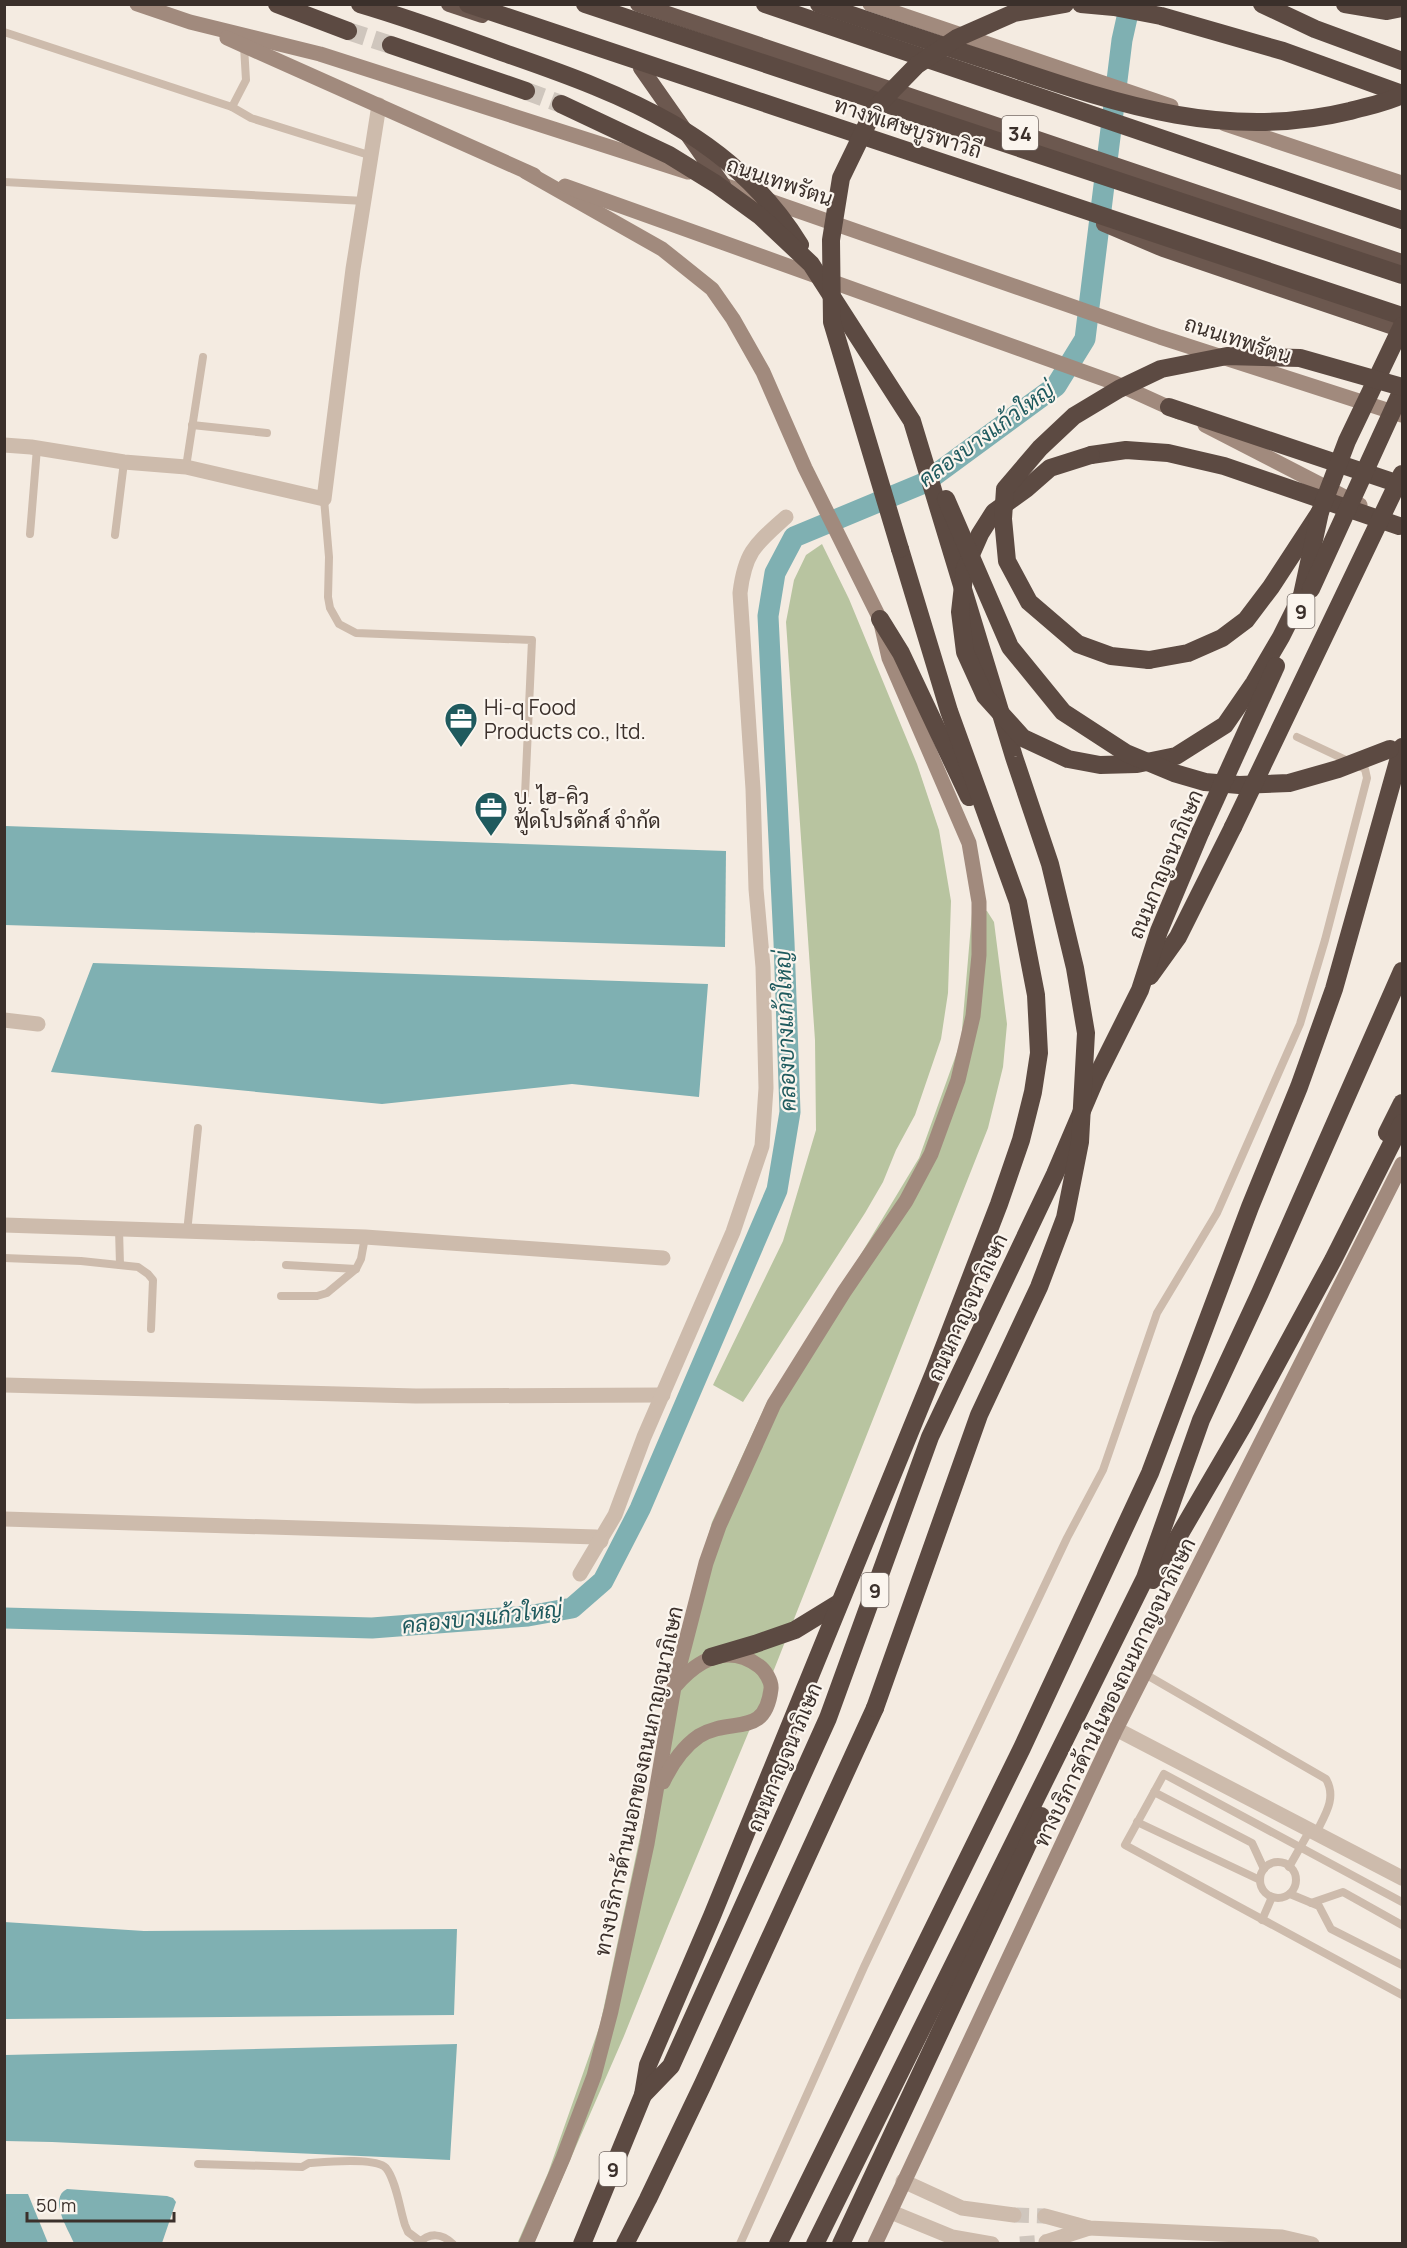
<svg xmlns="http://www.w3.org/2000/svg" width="1407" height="2248" viewBox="0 0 1407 2248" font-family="Manrope,Sarabun,sans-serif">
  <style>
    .green { fill: #b8c4a0 }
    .water { fill: #7fb0b2 }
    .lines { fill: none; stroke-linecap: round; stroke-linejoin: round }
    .canal { stroke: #7fb0b2; stroke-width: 21 }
    .minor-tunnel { stroke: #cfc6bd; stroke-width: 15; stroke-dasharray: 15 8; stroke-linecap: butt }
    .motorway-tunnel { stroke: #cfc6bd; stroke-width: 18; stroke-dasharray: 18 9; stroke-linecap: butt }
    .service { stroke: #cdbbac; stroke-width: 8 }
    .minor { stroke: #cdbbac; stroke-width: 15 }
    .secondary { stroke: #a18a7d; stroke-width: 15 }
    .trunk { stroke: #6c584f; stroke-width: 16 }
    .motorway { stroke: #5c4a42; stroke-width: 18 }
    .motorway-bridge { stroke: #5c4a42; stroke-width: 18 }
    .labels { text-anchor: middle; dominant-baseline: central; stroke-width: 4.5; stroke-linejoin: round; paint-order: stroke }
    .shield { fill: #fbf5ee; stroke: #756b66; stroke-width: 1.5 }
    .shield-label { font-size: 20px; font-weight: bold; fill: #3b302b }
    .street-label { font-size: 21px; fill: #3b302b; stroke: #fbf5ee }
    .poi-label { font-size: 21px; fill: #3b302b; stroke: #fbf5ee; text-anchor: start }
    .water-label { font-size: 22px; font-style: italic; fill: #1f5a5e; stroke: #fbf5ee }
  </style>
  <rect width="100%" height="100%" fill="#f4ebe1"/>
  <!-- green -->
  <g class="green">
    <path d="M822 544 849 599 917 764 939 830 951 901 948 993 941 1039 915 1115 896 1150 883 1182 865 1213 743 1402 713 1385 783 1241 816 1130 815 1040 786 622 794 580 806 555Z"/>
    <path d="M977 909 987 911 994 922 1007 1024 1003 1067 988 1128 764 1695 668 1926 624 2036 534 2243 517 2244 548 2173 600 2025 648 1799 670 1673 712 1522 767 1402 820 1322 919 1158 961 1041 972 913Z"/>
  </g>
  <!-- water -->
  <g class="water">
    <path d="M5 826 726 851 725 947 5 925Z"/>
    <path d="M93 963 708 984 699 1097 572 1084 382 1104 51 1072Z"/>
    <path d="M4 1922 144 1931 457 1929 454 2015 5 2019Z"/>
    <path d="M457 2044 450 2160 52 2142 5 2141V2055Z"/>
    <path d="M67 2189 167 2196 173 2198 176 2202 162 2243H74C68 2229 48 2198 67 2189Z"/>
    <path d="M5 2194H28L48 2243H5Z"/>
  </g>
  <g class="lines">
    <!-- canal -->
    <path class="canal" d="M4 1618 372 1628 528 1616 572 1608 603 1581 640 1509 777 1190 790 1112 784 942 768 616 775 573 794 537 924 483 1056 386 1085 339 1122 40 1130 4"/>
    <!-- minor-tunnel -->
    <g class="minor-tunnel">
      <path d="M1014 2215 1045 2216"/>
      <path d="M1020 2244 1046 2242"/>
    </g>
    <!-- motorway-tunnel -->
    <g class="motorway-tunnel">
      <path d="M348 31 391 45"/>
      <path d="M526 91 561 104"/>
    </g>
    <!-- service -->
    <g class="service">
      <path d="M4 32 232 107 246 80 244 46"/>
      <path d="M232 107 251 118 372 156"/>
      <path d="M4 182 365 201"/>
      <path d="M192 425 267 433"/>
      <path d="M186 467 203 357"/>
      <path d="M324 499 329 557 328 597 330 608 339 624 356 633 532 640 525 795"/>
      <path d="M30 534 37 448"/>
      <path d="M115 535 124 462"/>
      <path d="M119 1229 120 1265"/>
      <path d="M187 1232 198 1128"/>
      <path d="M4 1258 81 1261 138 1267 148 1274 153 1280 151 1329"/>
      <path d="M286 1265 356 1269"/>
      <path d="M281 1296H317L327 1293 356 1269 361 1259 365 1237"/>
      <path d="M1145 1674 1326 1779C1337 1798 1325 1815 1316 1833"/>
      <path d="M1154 1792 1252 1843 1264 1869"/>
      <path d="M1137 1822 1260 1880"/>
      <circle cx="1278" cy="1880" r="18"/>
      <path d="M1289 1867 1310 1830"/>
      <path d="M1290 1894 1319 1906 1331 1929 1402 1965"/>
      <path d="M1402 1902 1164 1774 1125 1845 1402 1995"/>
      <path d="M1311 1903 1343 1892 1402 1925"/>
      <path d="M1262 1920 1272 1897"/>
      <path d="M198 2164 302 2167 309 2163C324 2162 376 2157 386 2168 396 2180 400 2210 405 2225L408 2232 420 2241"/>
      <path d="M418 2244C429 2232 442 2233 453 2244"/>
      <path d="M740 2244 864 1967 1067 1538 1103 1470 1157 1313 1217 1213 1300 1024 1325 940 1367 778 1365 769 1297 737"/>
    </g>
    <!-- minor -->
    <g class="minor">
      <path d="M4 445 31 447 124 462 186 467 324 499 353 269 379 105"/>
      <path d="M4 1020 38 1024"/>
      <path d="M4 1225 365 1237 663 1258"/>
      <path d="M4 1385 416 1396 663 1395"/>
      <path d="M4 1519 596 1537 601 1541"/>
      <path d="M580 1574 615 1515 644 1437 733 1232 762 1146 766 1088 763 967 756 889 753 789 740 593C745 551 756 544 786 517"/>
      <path d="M1116 1729 1402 1878"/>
      <path d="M903 2181 962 2208 1014 2215"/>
      <path d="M891 2212 952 2237 992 2244"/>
      <path d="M1045 2216 1089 2228 1282 2237 1312 2244"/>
      <path d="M1046 2242 1089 2228"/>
    </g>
    <!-- secondary -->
    <g class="secondary">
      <path d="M137 4 190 22 320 54 688 172"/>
      <path d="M870 4 1171 106"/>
      <path d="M227 38 534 175"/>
      <path d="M1225 124 1402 183"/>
      <path d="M526 172 662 249 712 289 733 319 763 372 805 468 880 619 889 658 969 843 979 902V955L973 1016 958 1080 931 1154 906 1201 844 1292 774 1404 719 1526 706 1563 674 1687 647 1844 611 2011 594 2076 563 2158 526 2244"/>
      <path d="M724 185 1160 337 1402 415"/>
      <path d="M565 186 1115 383 1179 412"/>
      <path d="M1205 425 1360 505"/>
      <path d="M663 1782C671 1765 683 1747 699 1736 732 1716 765 1739 771 1689 772 1682 765 1670 759 1666 728 1643 698 1660 676 1685"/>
      <path d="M875 2244 1116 1729 1402 1164"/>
    </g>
    <!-- trunk -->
    <g class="trunk">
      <path d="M449 4 482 15"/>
      <path d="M638 4 1402 262"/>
      <path d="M641 68 723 185"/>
      <path d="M1104 224 1163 249 1402 330"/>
    </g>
    <!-- motorway -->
    <g class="motorway">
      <path d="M277 4 348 31"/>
      <path d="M1081 4 1114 7 1161 16 1283 51 1402 94"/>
      <path d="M1262 4 1315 29 1402 61"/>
      <path d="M1345 4 1387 11 1402 8"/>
      <path d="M391 45 526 91"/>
      <path d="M1169 407 1402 485"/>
      <path d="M1091 455 1126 450 1168 453 1224 466 1399 526"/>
      <path d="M880 619 901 653 969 797"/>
      <path d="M1149 660 1188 653 1222 638 1246 620 1271 587 1320 512"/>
      <path d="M1150 976 1178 937 1233 827"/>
      <path d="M1387 1133 1402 1103"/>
      <path d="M1153 1580 1244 1424 1333 1260 1402 1123"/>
      <path d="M711 1657 755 1644 795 1630 839 1603"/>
      <path d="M643 2095 648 2065 712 1916 934 1373 999 1204 1021 1140 1033 1092 1039 1053 1036 995 1018 902 949 711 900 549"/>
      <path d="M582 2244 643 2095 671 2066 828 1718 930 1437 1055 1174 1096 1078 1140 990 1159 931 1201 831"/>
      <path d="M625 2244 648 2199 703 2084 875 1708"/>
      <path d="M778 2244 1022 1748 1150 1473 1250 1207 1299 1087 1334 989 1402 747"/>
      <path d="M815 2244 1145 1578 1201 1420 1260 1293 1402 971"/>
      <path d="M841 2244 1041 1816"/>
    </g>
    <!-- motorway-bridge -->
    <g class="motorway-bridge">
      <path d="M360 4C411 19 460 37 510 55 625 95 733 136 800 245"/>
      <path d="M468 4 1402 316"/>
      <path d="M585 4 1402 275"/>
      <path d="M765 4 1402 220"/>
      <path d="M819 4C881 25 943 46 1005 66 1121 105 1227 141 1350 111 1368 106 1386 103 1402 95"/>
      <path d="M561 104 669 155 716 184 760 216 811 264 912 421 1014 757 1050 864 1075 968 1086 1033 1080 1142 1065 1218 1039 1287 979 1415 875 1708"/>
      <path d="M1091 455 1050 468 1026 489 994 512 980 534 965 568 960 612 965 652 985 696 1023 738 1068 759 1100 765 1137 764 1176 756 1225 725 1254 683 1281 637 1302 595 1320 512 1347 441 1402 326"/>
      <path d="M946 499 1010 647 1063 712 1126 753 1174 773 1205 782 1239 785 1289 783 1338 769 1390 749"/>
      <path d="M900 549 832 322 831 240 841 178 875 108 917 65 957 38 1014 13 1065 4"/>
      <path d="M1311 589 1402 390"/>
      <path d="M1149 660 1111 656 1078 644 1029 602 1007 561 1003 519 1005 489 1040 448 1074 416 1119 389 1161 369 1227 356 1300 358 1402 387"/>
      <path d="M1233 827 1402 474"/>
      <path d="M1201 831 1276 666"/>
    </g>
  </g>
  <!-- icons -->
  <defs>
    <symbol id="office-pin" viewBox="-11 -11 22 30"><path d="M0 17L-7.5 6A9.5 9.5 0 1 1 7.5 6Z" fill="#1f5a5e" stroke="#fbf5ee"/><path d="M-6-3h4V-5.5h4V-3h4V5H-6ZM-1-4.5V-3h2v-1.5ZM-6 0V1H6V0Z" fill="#fff"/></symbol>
  </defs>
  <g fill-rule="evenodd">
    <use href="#office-pin" x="442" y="700" width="38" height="52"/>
    <use href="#office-pin" x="472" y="789" width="38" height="52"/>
  </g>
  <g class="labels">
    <!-- shield labels -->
    <g class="shield">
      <rect x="1002" y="116" width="36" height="34" rx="4.5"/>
      <rect x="1287.5" y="594" width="27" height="34" rx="4.5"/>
      <rect x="861.5" y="1573" width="27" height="34" rx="4.5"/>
      <rect x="599.5" y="2152" width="27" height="34" rx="4.5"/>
    </g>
    <g class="shield-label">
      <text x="1020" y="133">34</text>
      <text x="1301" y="611">9</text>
      <text x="875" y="1590">9</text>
      <text x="613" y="2169">9</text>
    </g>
    <!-- street labels -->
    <g class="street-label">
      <text transform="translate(908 127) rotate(18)">ทางพิเศษบูรพาวิถี</text>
      <text transform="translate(780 181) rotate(19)">ถนนเทพรัตน</text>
      <text transform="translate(1238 339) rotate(18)">ถนนเทพรัตน</text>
      <text transform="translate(1165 864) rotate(-67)">ถนนกาญจนาภิเษก</text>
      <text transform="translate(967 1307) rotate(-65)">ถนนกาญจนาภิเษก</text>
      <text transform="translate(1114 1692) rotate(-64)">ทางบริการด้านในของถนนกาญจนาภิเษก</text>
      <text transform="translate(784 1757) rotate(-67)">ถนนกาญจนาภิเษก</text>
      <text transform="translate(638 1781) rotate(-78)">ทางบริการด้านนอกของถนนกาญจนาภิเษก</text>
    </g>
    <!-- poi labels -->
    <g class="poi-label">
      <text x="484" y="707">Hi-q Food<tspan x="484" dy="24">Products co., ltd.</tspan></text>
      <text x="514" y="796">บ. ไฮ-คิว<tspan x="514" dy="24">ฟู้ดโปรดักส์ จำกัด</tspan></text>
    </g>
    <!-- water labels -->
    <g class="water-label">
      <text transform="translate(986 434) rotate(-36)">คลองบางแก้วใหญ่</text>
      <text transform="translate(785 1031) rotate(-92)">คลองบางแก้วใหญ่</text>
      <text transform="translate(482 1617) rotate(-6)">คลองบางแก้วใหญ่</text>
    </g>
  </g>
  <!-- border -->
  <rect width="1407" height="2248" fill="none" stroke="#3b302b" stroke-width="12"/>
  <!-- scale -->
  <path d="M27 2212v9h147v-9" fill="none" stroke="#3b302b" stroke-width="3"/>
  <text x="36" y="2212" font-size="18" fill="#3b302b" stroke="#fbf5ee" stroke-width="4.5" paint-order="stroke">50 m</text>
</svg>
